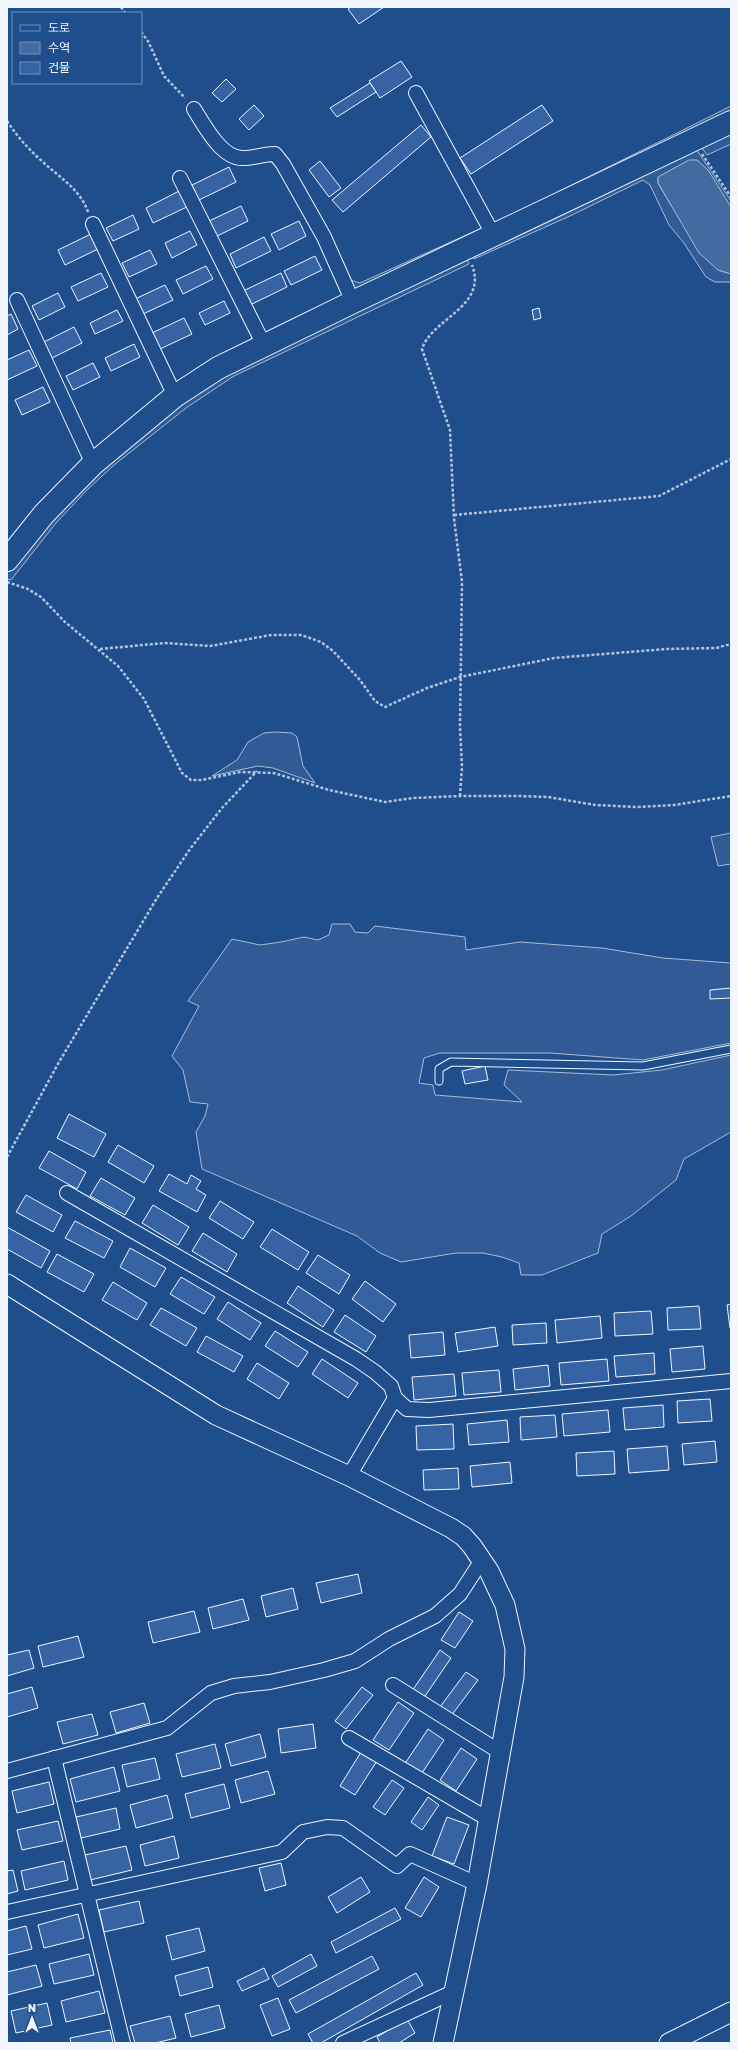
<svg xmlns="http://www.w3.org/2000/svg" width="738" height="2050" viewBox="0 0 738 2050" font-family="'Golos Text','Noto Sans KR',sans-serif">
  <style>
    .built { fill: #305b95; stroke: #a8bbd7 }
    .water { fill: #446ba0; stroke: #a8bbd7 }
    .building { fill: #3563a3; stroke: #f2f6ff }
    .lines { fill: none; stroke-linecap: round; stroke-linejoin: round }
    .lane-casing { stroke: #f2f6ff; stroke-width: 9 }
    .street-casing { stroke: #f2f6ff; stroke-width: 16 }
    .secondary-casing { stroke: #f2f6ff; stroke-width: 21 }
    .primary-casing { stroke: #f2f6ff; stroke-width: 24 }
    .path { stroke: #b3c4dc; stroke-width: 2.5; stroke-dasharray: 3 2; stroke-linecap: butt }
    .lane { stroke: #1f4e8c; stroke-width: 7 }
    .street { stroke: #1f4e8c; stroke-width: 14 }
    .secondary { stroke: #1f4e8c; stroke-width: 19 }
    .primary { stroke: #1f4e8c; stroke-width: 22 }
  </style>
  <rect width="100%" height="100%" fill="#1f4e8c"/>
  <!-- built -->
  <g class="built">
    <path d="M731 106V116L495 223 669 137Z"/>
    <path d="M731 128V144L707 155 699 144Z"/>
    <path d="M694 146 731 201V207L728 203 658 177V183L669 202 718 270 731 274V282H715L706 277 684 243 669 225 650 185 643 180 572 215 474 259 470 253Z"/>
    <path d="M484 227 486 230 361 292 353 289 350 280 360 283Z"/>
    <path d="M465 254 469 264 234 376 186 408 114 465 88 489 56 523 11 580 7 579V572L53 513 195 389Z"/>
    <path d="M276 732 292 733 297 737 303 766 315 783 273 768 258 766 212 776 237 760 248 742 264 733Z"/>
    <path d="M731 833V864L718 866 711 837Z"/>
    <path d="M332 924H350L355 932 368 933 375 926 465 937 466 950 520 942 602 948 663 958 731 963V1043L643 1060 550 1053H440L424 1058 419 1083 433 1085 435 1095 522 1102 504 1085 508 1070 613 1075 662 1070 731 1055V1132L684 1159 676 1180 631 1216 602 1234 598 1253 542 1275H521L519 1263 502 1257 483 1253H456L401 1262 380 1253 357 1236 202 1169 196 1132 205 1116 208 1104 190 1102 183 1070 172 1056 199 1006 188 1001 232 939 260 945 281 942 304 937 318 940 329 935Z"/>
  </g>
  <!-- water -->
  <path class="water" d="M689 160H697L708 170 731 207V274L718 270 699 253 658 183V177Z"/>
  <!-- building -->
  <g class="building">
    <path d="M351 7H384L359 24 348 9Z"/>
    <path d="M401 61 412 77 380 98 369 81Z"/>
    <path d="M226 79 236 89 222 102 212 93Z"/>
    <path d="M370 83 376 92 337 117 330 108Z"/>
    <path d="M254 105 264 116 249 130 239 119Z"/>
    <path d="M542 105 553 121 471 174 460 158Z"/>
    <path d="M421 125 431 137 343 212 332 200Z"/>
    <path d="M320 161 341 188 329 197 309 170Z"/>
    <path d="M229 167 236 182 199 200 192 185Z"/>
    <path d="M181 190 189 206 153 223 146 208Z"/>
    <path d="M241 206 248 221 217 236 209 221Z"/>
    <path d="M133 215 139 229 113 241 106 228Z"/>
    <path d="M299 221 306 236 279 250 271 234Z"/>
    <path d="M190 231 197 245 172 258 165 243Z"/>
    <path d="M91 234 98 249 65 265 58 250Z"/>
    <path d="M264 237 271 251 236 268 230 254Z"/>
    <path d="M150 250 157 264 129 277 122 263Z"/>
    <path d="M315 256 322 270 291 285 284 271Z"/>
    <path d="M206 266 213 279 183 294 176 280Z"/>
    <path d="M101 273 108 287 78 301 71 287Z"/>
    <path d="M281 273 287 287 250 305 243 291Z"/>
    <path d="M165 285 173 300 143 314 135 299Z"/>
    <path d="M58 293 65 307 39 320 32 306Z"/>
    <path d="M224 301 230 313 205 325 199 313Z"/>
    <path d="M539 308 541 318 534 320 532 310Z"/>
    <path d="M117 310 123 321 95 334 90 323Z"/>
    <path d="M11 314 18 329 7 335V316Z"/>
    <path d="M184 318 192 334 160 349 152 333Z"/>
    <path d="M74 327 82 343 52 358 44 342Z"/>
    <path d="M134 344 140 357 111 371 105 358Z"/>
    <path d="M29 350 37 366 7 380V360Z"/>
    <path d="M93 363 100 377 73 390 66 376Z"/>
    <path d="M43 387 50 402 22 415 15 400Z"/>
    <path d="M731 988V998L710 999V990Z"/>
    <path d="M485 1066 488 1080 465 1084 462 1071Z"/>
    <path d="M69 1114 106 1134 94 1157 57 1138Z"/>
    <path d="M118 1145 154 1166 144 1183 108 1162Z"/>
    <path d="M49 1151 86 1172 77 1189 39 1168Z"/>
    <path d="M169 1174 187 1184 191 1175 201 1181 196 1189 206 1195 197 1212 159 1191Z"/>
    <path d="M101 1178 135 1198 125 1215 90 1196Z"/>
    <path d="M26 1195 62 1215 53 1232 16 1212Z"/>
    <path d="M220 1201 254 1222 243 1239 209 1218Z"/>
    <path d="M153 1205 189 1227 178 1245 142 1223Z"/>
    <path d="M75 1221 113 1241 104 1258 65 1238Z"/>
    <path d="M7 1227 50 1251 41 1268 7 1249Z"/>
    <path d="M272 1229 309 1252 298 1270 260 1247Z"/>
    <path d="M203 1233 237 1254 227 1272 192 1251Z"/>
    <path d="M130 1248 166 1268 155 1287 120 1267Z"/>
    <path d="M57 1254 94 1274 84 1292 47 1272Z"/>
    <path d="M318 1255 350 1275 339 1294 306 1273Z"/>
    <path d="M181 1277 215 1297 204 1314 170 1294Z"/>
    <path d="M365 1281 396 1304 383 1322 352 1299Z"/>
    <path d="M113 1282 147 1303 137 1320 102 1300Z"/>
    <path d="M298 1286 334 1310 323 1327 287 1303Z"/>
    <path d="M228 1302 261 1323 250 1340 217 1319Z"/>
    <path d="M731 1304V1328H730L727 1305Z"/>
    <path d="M699 1306 701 1329 668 1330 667 1308Z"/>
    <path d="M161 1308 197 1328 186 1346 150 1325Z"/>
    <path d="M651 1311 653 1334 615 1336 614 1313Z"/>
    <path d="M345 1315 376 1336 366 1352 334 1332Z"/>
    <path d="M600 1316 602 1338 557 1343 555 1320Z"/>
    <path d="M546 1323 547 1343 513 1345 512 1325Z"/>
    <path d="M495 1327 498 1346 458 1352 455 1333Z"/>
    <path d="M275 1331 308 1352 298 1367 265 1346Z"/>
    <path d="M443 1332 445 1355 411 1358 409 1335Z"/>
    <path d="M206 1336 243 1356 234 1372 197 1352Z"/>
    <path d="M703 1346 705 1369 672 1372 670 1349Z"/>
    <path d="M654 1353 655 1374 616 1377 614 1356Z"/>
    <path d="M322 1359 358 1383 348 1398 312 1374Z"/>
    <path d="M607 1359 609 1381 561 1385 559 1363Z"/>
    <path d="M257 1363 289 1383 279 1399 247 1379Z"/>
    <path d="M548 1365 550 1386 515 1390 513 1369Z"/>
    <path d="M499 1370 501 1392 464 1395 462 1373Z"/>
    <path d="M454 1374 456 1396 414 1400 412 1377Z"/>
    <path d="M710 1399 712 1421 678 1423 677 1401Z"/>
    <path d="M663 1405 664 1427 625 1430 623 1408Z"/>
    <path d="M608 1410 610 1432 564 1436 562 1414Z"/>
    <path d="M555 1415 557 1437 521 1440 520 1417Z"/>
    <path d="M507 1420 509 1442 469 1445 467 1424Z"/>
    <path d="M453 1424 454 1449 417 1450 416 1426Z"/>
    <path d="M715 1441 717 1462 684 1465 682 1444Z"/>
    <path d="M667 1446 669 1470 629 1473 627 1449Z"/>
    <path d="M614 1451 615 1474 577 1476 576 1453Z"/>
    <path d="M510 1462 512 1483 472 1487 470 1466Z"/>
    <path d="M458 1468 459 1489 424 1490 423 1470Z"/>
    <path d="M358 1574 362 1593 321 1603 316 1583Z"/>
    <path d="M293 1588 298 1609 266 1617 261 1596Z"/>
    <path d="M243 1599 249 1620 213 1629 208 1608Z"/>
    <path d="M194 1611 200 1632 153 1643 148 1622Z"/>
    <path d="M459 1612 473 1621 455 1648 441 1640Z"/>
    <path d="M78 1636 84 1657 43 1667 38 1646Z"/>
    <path d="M29 1650 34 1668 7 1676V1655Z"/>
    <path d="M440 1650 451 1658 423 1699 412 1691Z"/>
    <path d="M466 1672 478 1680 451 1716 440 1707Z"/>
    <path d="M32 1687 38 1708 7 1717V1694Z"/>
    <path d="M362 1687 373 1695 346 1729 335 1721Z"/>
    <path d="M398 1702 414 1713 389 1750 373 1740Z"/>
    <path d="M144 1703 150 1723 116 1733 110 1712Z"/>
    <path d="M92 1714 98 1735 63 1744 57 1722Z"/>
    <path d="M313 1724 316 1748 281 1753 278 1729Z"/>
    <path d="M428 1729 444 1740 420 1776 404 1765Z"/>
    <path d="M260 1734 266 1757 231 1766 225 1744Z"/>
    <path d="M215 1744 221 1768 182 1777 176 1754Z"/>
    <path d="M461 1748 477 1759 456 1791 440 1780Z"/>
    <path d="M361 1752 377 1761 355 1795 340 1786Z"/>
    <path d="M155 1758 160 1779 127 1787 122 1765Z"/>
    <path d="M114 1767 120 1791 76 1802 70 1779Z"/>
    <path d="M268 1771 275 1794 241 1803 235 1780Z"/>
    <path d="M392 1780 404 1788 385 1815 373 1807Z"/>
    <path d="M49 1782 54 1804 17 1813 12 1791Z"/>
    <path d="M224 1784 230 1808 191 1818 185 1794Z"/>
    <path d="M167 1795 173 1818 136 1828 130 1805Z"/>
    <path d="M428 1797 439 1805 422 1830 411 1822Z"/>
    <path d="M116 1808 120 1829 81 1838 76 1817Z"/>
    <path d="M447 1817 469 1825 454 1864 432 1856Z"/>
    <path d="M58 1821 63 1841 22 1850 17 1830Z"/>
    <path d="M174 1836 179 1858 145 1866 140 1845Z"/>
    <path d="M126 1846 132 1870 90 1880 85 1855Z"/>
    <path d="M64 1861 68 1880 25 1890 21 1871Z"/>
    <path d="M281 1863 286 1885 265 1891 259 1868Z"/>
    <path d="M13 1870 18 1891 7 1894V1871Z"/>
    <path d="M361 1877 370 1892 337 1913 328 1897Z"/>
    <path d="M424 1877 439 1887 421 1917 405 1908Z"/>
    <path d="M139 1901 144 1923 104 1932 99 1910Z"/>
    <path d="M395 1908 401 1919 336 1953 331 1942Z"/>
    <path d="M78 1914 84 1938 44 1948 38 1925Z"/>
    <path d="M26 1926 32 1949 7 1955V1931Z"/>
    <path d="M199 1928 205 1951 172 1960 166 1936Z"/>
    <path d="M89 1954 94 1975 54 1984 49 1964Z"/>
    <path d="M311 1954 317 1966 278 1987 272 1976Z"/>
    <path d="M372 1956 379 1969 296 2013 289 2000Z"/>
    <path d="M36 1965 42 1986 7 1995V1972Z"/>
    <path d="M208 1967 213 1987 180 1996 175 1976Z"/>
    <path d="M264 1968 269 1979 242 1991 237 1981Z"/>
    <path d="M416 1973 423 1985 321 2043H313L308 2034Z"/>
    <path d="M99 1991 105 2013 66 2022 61 2001Z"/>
    <path d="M278 1998 290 2029 272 2036 260 2005Z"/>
    <path d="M47 2003 52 2025 16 2033 11 2011Z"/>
    <path d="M219 2005 225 2028 191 2037 185 2014Z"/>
    <path d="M170 2016 176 2038 155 2043H135L130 2026Z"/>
    <path d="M407 2019 415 2033 399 2043H380L377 2037Z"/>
    <path d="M110 2030 113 2043H71L70 2038Z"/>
  </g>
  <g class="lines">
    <defs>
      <path id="lane" d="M439 1081V1069L451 1062 643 1066 731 1049"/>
      <g id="street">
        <path d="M416 93 494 236"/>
        <path d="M194 109C204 125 222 160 244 158 254 158 264 154 275 154L283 164 324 237 353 302"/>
        <path d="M180 178 264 345"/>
        <path d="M93 224 175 396"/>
        <path d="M17 300 93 464"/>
        <path d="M67 1193 356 1359 375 1372 391 1386 395 1398 407 1409 429 1410 731 1381"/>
        <path d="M349 1476 395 1398"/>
        <path d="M393 1685 500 1752"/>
        <path d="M349 1738 488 1819"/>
        <path d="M54 1758 123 2043"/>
        <path d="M7 1771 167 1728 211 1693 234 1686 270 1682 324 1670 355 1661 389 1639 435 1616 460 1594 482 1560"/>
        <path d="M7 1912 282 1852 303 1832 327 1827 343 1828 397 1866 410 1854 477 1884"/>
        <path d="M343 2043 453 1992"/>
      </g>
      <g id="secondary">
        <path d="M7 1284 216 1415 349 1476 451 1528 463 1536 472 1546 489 1571 505 1605 515 1649 514 1677 477 1884 443 2043"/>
        <path d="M669 2043 731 2012"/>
      </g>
      <path id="primary" d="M7 560 44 514 93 464 175 396 218 368 353 302 731 122"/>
    </defs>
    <!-- lane casing -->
    <use href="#lane" class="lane-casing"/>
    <!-- street casing -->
    <use href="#street" class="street-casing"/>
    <!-- secondary casing -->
    <use href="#secondary" class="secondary-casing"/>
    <!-- primary casing -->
    <use href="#primary" class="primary-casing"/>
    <!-- path -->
    <g class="path">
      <path d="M121 7 125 13"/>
      <path d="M141 32 148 41 164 76 185 98"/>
      <path d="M7 121C17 136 29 150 43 162 60 178 80 189 88 212"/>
      <path d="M702 154 731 197"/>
      <path d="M454 515 659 496 731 459"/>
      <path d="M7 582 28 589 41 597 65 622 118 666 144 699 182 773 191 780H202L240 772 274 773 329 790 385 802 413 798 460 796H519L548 797 595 805 638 807 674 805 731 796"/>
      <path d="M100 649 165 643 210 646 271 635H301L321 642 333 651 360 680 375 701 385 707 427 688 460 677 554 658 666 649 716 648 731 644"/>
      <path d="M460 796 462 767 460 727 462 582 454 518 450 430 422 349C432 318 488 307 472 265"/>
      <path d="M7 1157 59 1062 157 898 190 849 222 808 257 771"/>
    </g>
    <!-- lane -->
    <use href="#lane" class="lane"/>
    <!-- street -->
    <use href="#street" class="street"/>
    <!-- secondary -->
    <use href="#secondary" class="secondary"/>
    <!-- primary -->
    <use href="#primary" class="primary"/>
  </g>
  <!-- border -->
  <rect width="738" height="2050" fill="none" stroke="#f2f6ff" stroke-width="16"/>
  <!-- legend -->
  <rect x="12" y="12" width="130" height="72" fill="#1f4e8c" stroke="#7391ba"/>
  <rect x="20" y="25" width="20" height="6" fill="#1f4e8c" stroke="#7391ba"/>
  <text x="48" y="32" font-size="12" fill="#f2f6ff">도로</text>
  <rect x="20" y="42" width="20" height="12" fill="#446ba0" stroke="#7391ba"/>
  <text x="48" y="52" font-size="12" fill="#f2f6ff">수역</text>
  <rect x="20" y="62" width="20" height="12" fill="#3563a3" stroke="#7391ba"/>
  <text x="48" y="72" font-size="12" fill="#f2f6ff">건물</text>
  <!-- north arrow -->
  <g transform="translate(32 2018)" stroke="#1f4e8c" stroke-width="3" paint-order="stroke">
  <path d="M0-3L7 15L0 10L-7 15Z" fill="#f2f6ff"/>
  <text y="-6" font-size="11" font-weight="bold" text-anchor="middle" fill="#f2f6ff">N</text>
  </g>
</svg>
